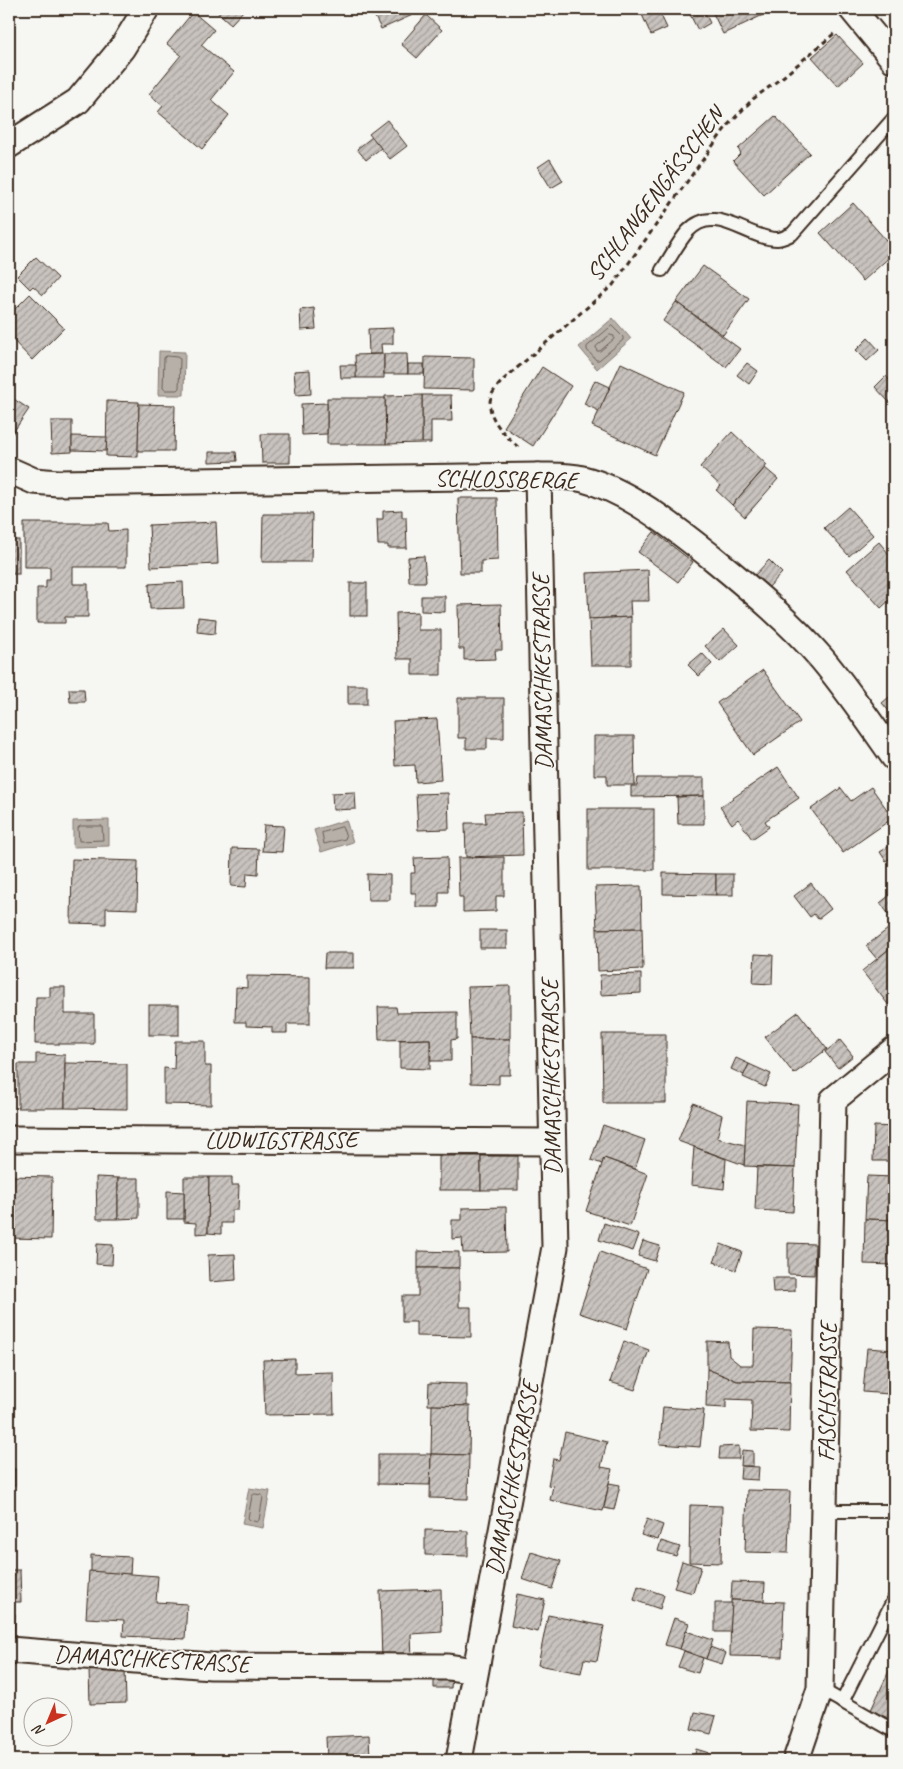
<svg xmlns="http://www.w3.org/2000/svg" width="903" height="1769" viewBox="0 0 903 1769" font-family="Caveat,sans-serif">
  <style>
    .water { fill: #b6b0a9; stroke: #857a71 }
    .lines { fill: none; stroke-linecap: round; stroke-linejoin: round }
    .shore { stroke: #6c6056; stroke-width: 1 }
    .building { fill: url(#building-hatch); stroke: #3b2a1e }
    .lane-casing { stroke: #3b2a1e; stroke-width: 16 }
    .street-casing { stroke: #3b2a1e; stroke-width: 29 }
    .path { stroke: #3b2a1e; stroke-width: 3; stroke-dasharray: 5 4; stroke-linecap: butt }
    .lane { stroke: #f6f6f2; stroke-width: 12 }
    .street { stroke: #f6f6f2; stroke-width: 25 }
    .labels { text-anchor: middle; dominant-baseline: central; stroke-width: 4; stroke-linejoin: round; paint-order: stroke }
    .street-label { font-size: 24px; fill: #3b2a1e; stroke: #f6f6f2 }
  </style>
  <defs>
    <pattern id="building-hatch" width="6" height="6" patternUnits="userSpaceOnUse" patternTransform="scale(1.25)"><rect width="6" height="6" fill="#c8c3be"/><path d="M-1 1l2-2M0 6l6-6M5 7l2-2" fill="none" stroke="#a49f9a"/></pattern>
  </defs>
  <rect width="100%" height="100%" fill="#f6f6f2"/>
  <filter id="ink" filterUnits="userSpaceOnUse"><feTurbulence type="fractalNoise" baseFrequency=".02" numOctaves="2"/><feDisplacementMap in="SourceGraphic" scale="10" xChannelSelector="R" yChannelSelector="G"/><feConvolveMatrix kernelMatrix="1 2 1 2 8 2 1 2 1" color-interpolation-filters="sRGB"/></filter>
  <g filter="url(#ink)">
    <!-- water -->
    <g class="water">
      <path d="M613 318 631 339 597 369 579 347Z"/>
      <path d="M159 351 185 352 184 395H158Z"/>
      <path d="M109 820V846L73 847V821Z"/>
      <path d="M346 820 353 842 321 852 314 830Z"/>
      <path d="M249 1488 270 1491 263 1528 242 1524Z"/>
    </g>
    <g class="lines">
      <!-- shore -->
      <g class="shore">
        <path d="M612 326 623 337V340L599 360H596L587 350V347Z"/>
        <path d="M610 335 614 336V339L600 351H597L596 347Z"/>
        <path d="M167 356 177 357 180 359 179 388 177 390H165L163 388 164 358Z"/>
        <path d="M81 826H102L103 840 79 841 78 828Z"/>
        <path d="M342 827 346 836 345 839 324 844 322 833Z"/>
        <path d="M255 1494 262 1495 263 1497 259 1520 257 1522 250 1520 248 1518 252 1496Z"/>
      </g>
    </g>
    <!-- building -->
    <g class="building">
      <path d="M214 9H243L244 10 231 24Z"/>
      <path d="M371 9H426L381 29Z"/>
      <path d="M439 9H452L441 14Z"/>
      <path d="M643 9H658L667 28 651 35 640 10Z"/>
      <path d="M687 9H703L710 23 698 30Z"/>
      <path d="M711 9H762L765 14 723 34Z"/>
      <path d="M193 12 214 30 201 45 234 72 211 100 229 115 202 149 158 112 163 106 149 94 181 55 167 44Z"/>
      <path d="M426 15 442 30 417 58 401 44Z"/>
      <path d="M837 35 863 63 838 86 812 57Z"/>
      <path d="M775 116 810 153 764 195 733 161 741 153 738 149Z"/>
      <path d="M387 120 407 146 390 159 369 134Z"/>
      <path d="M372 137 381 148 366 160 357 149Z"/>
      <path d="M550 159 563 181 551 188 538 167Z"/>
      <path d="M853 203 894 249V253L863 281 820 233Z"/>
      <path d="M36 257 58 278 43 295 33 286 30 289 17 276Z"/>
      <path d="M703 266 749 299 723 335 676 302Z"/>
      <path d="M30 294 64 328 32 360 9 336V315Z"/>
      <path d="M676 302 740 349 726 367 663 321Z"/>
      <path d="M314 308 316 329 301 330 300 310Z"/>
      <path d="M393 328V344H381L382 354H369L368 329Z"/>
      <path d="M868 338 879 350 867 361 856 350Z"/>
      <path d="M384 354V378H356L355 355Z"/>
      <path d="M384 354H407L408 374H384Z"/>
      <path d="M425 357 474 358V390L424 389Z"/>
      <path d="M621 363 684 392 655 455 592 426Z"/>
      <path d="M747 363 758 371 749 384 737 375Z"/>
      <rect x="408" y="364" width="16" height="10"/>
      <path d="M340 365H356V378H341Z"/>
      <path d="M542 367 571 386 533 446 504 427Z"/>
      <path d="M310 370 311 394 296 395 294 371Z"/>
      <path d="M886 376 894 385V397L889 402 875 387Z"/>
      <path d="M595 380 610 387 599 411 584 404Z"/>
      <path d="M422 395H451L452 421H431V443H422Z"/>
      <path d="M422 395V443L386 444 385 396Z"/>
      <path d="M9 396 29 409 12 434 9 432Z"/>
      <path d="M327 398H385L386 444H327Z"/>
      <path d="M107 401 139 402 138 457 106 456Z"/>
      <path d="M327 403V434L302 435 301 404Z"/>
      <path d="M139 404 175 405 174 451H138Z"/>
      <path d="M51 421H72V452L52 453Z"/>
      <path d="M732 432 767 465 732 505 716 490 721 486 700 467Z"/>
      <path d="M261 434H290V463H262Z"/>
      <path d="M72 436 107 437 106 451 72 450Z"/>
      <path d="M209 452H236L237 461 209 462Z"/>
      <path d="M765 468 778 479 745 517 732 505Z"/>
      <path d="M458 498H497L498 560 481 561V573H460Z"/>
      <path d="M848 507 873 535 849 556 824 528Z"/>
      <path d="M402 510V517H406L407 548H388V545H378L377 519H383V511Z"/>
      <path d="M263 514H312L311 562H262Z"/>
      <path d="M216 522 218 564 151 567 149 525Z"/>
      <path d="M24 523H108L109 531 126 530V567H73V584H88V617H65V623H37V588H46V580H50V567H24Z"/>
      <path d="M654 532 693 562 678 582 638 552Z"/>
      <rect x="9" y="540" width="10" height="34"/>
      <path d="M879 542 894 560V596L881 608 847 570Z"/>
      <path d="M424 556 426 582H409L408 557Z"/>
      <path d="M769 560 782 573 766 590 753 577Z"/>
      <path d="M648 570 649 601H630L631 617 589 619 587 573Z"/>
      <path d="M183 582 184 608 150 609 149 584Z"/>
      <rect x="350" y="583" width="17" height="33"/>
      <path d="M421 596H445V612L421 611Z"/>
      <path d="M501 604 502 650H495L496 659 464 660V649H459L458 605Z"/>
      <path d="M418 612V630H441V675H412V659H397L396 613Z"/>
      <path d="M198 617 216 619 215 634 197 632Z"/>
      <path d="M631 617V665H591L589 619Z"/>
      <path d="M724 629 739 645 720 662 705 646Z"/>
      <path d="M702 653 712 664 699 676 688 665Z"/>
      <path d="M9 666H13L12 685H9Z"/>
      <path d="M763 670 800 722 753 755 717 703Z"/>
      <rect x="348" y="685" width="19" height="19"/>
      <path d="M69 689H84L85 702H70Z"/>
      <path d="M894 693V717L882 703Z"/>
      <path d="M458 698H504V738H487V749H466V738H458Z"/>
      <path d="M437 719 441 780 416 782 415 765 395 766 393 721Z"/>
      <path d="M594 736H634L635 785H607V775H594Z"/>
      <path d="M778 767 799 798 765 821 769 827 752 839 738 819 732 824 720 807Z"/>
      <path d="M638 778H704V796L631 797V786H637Z"/>
      <path d="M871 787 893 818 843 853 811 809 841 788 851 801Z"/>
      <path d="M355 792 356 809 333 810 332 793Z"/>
      <path d="M448 793 449 829 418 830 416 794Z"/>
      <path d="M704 796V824H678L677 797Z"/>
      <rect x="588" y="809" width="66" height="61"/>
      <path d="M522 812 523 855 466 857 465 823H486L485 813Z"/>
      <path d="M264 825 284 826 282 852 262 851Z"/>
      <path d="M893 844 894 847V855L886 861 880 852Z"/>
      <path d="M232 848 259 849 258 874 247 873 246 887 231 886Z"/>
      <path d="M447 857 448 892H439V907H416V893H411V873H415L414 858Z"/>
      <path d="M504 857V896H496V911L463 912V897H459L458 858Z"/>
      <path d="M72 859 138 861 137 909 106 908V924L71 923Z"/>
      <path d="M663 873 716 874V895L663 894Z"/>
      <path d="M367 874 390 875V900H368Z"/>
      <rect x="716" y="874" width="17" height="21"/>
      <path d="M811 883 831 909 818 919 814 914 810 917 794 896Z"/>
      <path d="M641 886 642 928 597 929 595 887Z"/>
      <path d="M890 895 894 901V915L891 917 880 903Z"/>
      <path d="M642 928 643 969 598 971 597 929Z"/>
      <path d="M888 929 894 937V945L877 959 866 946Z"/>
      <rect x="480" y="930" width="27" height="18"/>
      <path d="M894 945V1012L862 971Z"/>
      <path d="M325 953H354V968H324Z"/>
      <path d="M755 954 773 955 772 984 753 983Z"/>
      <path d="M641 974V993L601 995 600 975Z"/>
      <path d="M247 976 310 977V1024H287V1033H272V1027L246 1026V1022H235L236 987 247 988Z"/>
      <path d="M510 986V1039H470L468 987Z"/>
      <path d="M50 987H65V1014H94V1044H35L36 997H50Z"/>
      <rect x="149" y="1005" width="30" height="30"/>
      <path d="M378 1007H396L397 1013 457 1012V1039L451 1040V1061H431L430 1039 379 1040Z"/>
      <path d="M798 1012 827 1049 794 1074 765 1037Z"/>
      <path d="M602 1034H666V1103H603Z"/>
      <path d="M430 1039V1069L400 1068V1040Z"/>
      <path d="M470 1039H510V1075H499V1084L471 1083Z"/>
      <path d="M840 1040 853 1056 838 1068 825 1052Z"/>
      <path d="M175 1041H205V1066H211V1105L164 1104V1068L174 1069Z"/>
      <path d="M36 1054 65 1055V1108H18V1064H36Z"/>
      <path d="M736 1058 749 1064 744 1075 731 1069Z"/>
      <path d="M65 1063 127 1064V1109L65 1108Z"/>
      <path d="M749 1064 771 1074 765 1087 743 1077Z"/>
      <path d="M894 1078V1088L889 1082Z"/>
      <path d="M747 1101 798 1104 795 1168 744 1166Z"/>
      <path d="M693 1103 722 1115 717 1138 745 1145 744 1165 678 1141Z"/>
      <path d="M603 1125 645 1140 635 1169 604 1158 602 1164 591 1160Z"/>
      <path d="M874 1126 894 1127V1161H873Z"/>
      <path d="M694 1147 726 1159 724 1189 691 1185Z"/>
      <rect x="439" y="1156" width="42" height="34"/>
      <rect x="481" y="1156" width="37" height="34"/>
      <path d="M604 1158 648 1174 630 1226 586 1211Z"/>
      <path d="M757 1167 795 1168 793 1212 755 1210Z"/>
      <path d="M9 1176 52 1177 51 1239 9 1238Z"/>
      <path d="M867 1176 894 1177V1220L865 1219Z"/>
      <path d="M96 1177 118 1178V1219H97Z"/>
      <path d="M184 1177H209L208 1233 196 1234V1223L184 1222Z"/>
      <path d="M209 1177H232V1185H239L238 1210H232V1223H221V1234L208 1233Z"/>
      <path d="M118 1178H139V1218L118 1219Z"/>
      <path d="M167 1191 184 1192V1219H167Z"/>
      <path d="M506 1207 507 1252 463 1253 462 1238 452 1239V1220H462V1208Z"/>
      <path d="M865 1219 894 1220V1265L864 1264Z"/>
      <path d="M604 1223 639 1235 633 1251 599 1240Z"/>
      <path d="M643 1241 660 1246 655 1261 638 1256Z"/>
      <path d="M788 1243 815 1244 814 1275 788 1274Z"/>
      <path d="M97 1244 113 1245 112 1265 96 1264Z"/>
      <path d="M721 1244 742 1252 736 1270 714 1262Z"/>
      <path d="M418 1251 459 1252V1268H418Z"/>
      <path d="M600 1252 647 1269 627 1329 579 1313Z"/>
      <path d="M235 1254 236 1280 209 1282 208 1255Z"/>
      <path d="M418 1268H459V1307H471V1337L416 1336V1322H402V1296H418Z"/>
      <path d="M772 1278H795V1291L773 1292Z"/>
      <path d="M754 1329 792 1330 790 1382 737 1381 707 1369V1341L728 1342 729 1356 740 1365H753Z"/>
      <path d="M624 1341 649 1350 635 1390 610 1382Z"/>
      <path d="M867 1348 894 1350V1400H889V1394L863 1392Z"/>
      <path d="M295 1359V1373L333 1372 334 1414 265 1415 263 1360Z"/>
      <path d="M707 1369 737 1381 790 1382 789 1432 751 1431 752 1400 726 1399V1408L706 1407Z"/>
      <path d="M429 1383 467 1384V1406L428 1405Z"/>
      <path d="M432 1405 470 1406 469 1455 431 1454Z"/>
      <path d="M663 1407 704 1410 700 1447 660 1444Z"/>
      <path d="M565 1432 607 1442 601 1467 612 1469 603 1511 550 1500 553 1486 548 1485 553 1459 559 1460Z"/>
      <path d="M739 1446V1459H719L720 1447Z"/>
      <path d="M742 1450 753 1451V1466H741Z"/>
      <path d="M378 1454H431L430 1485 378 1484Z"/>
      <path d="M431 1454 469 1455 468 1499 430 1498Z"/>
      <path d="M741 1466 759 1467 758 1480 740 1479Z"/>
      <rect x="9" y="1469" width="6" height="17"/>
      <path d="M609 1483 620 1485 614 1510 604 1508Z"/>
      <path d="M747 1490 790 1491 788 1553 745 1552Z"/>
      <path d="M690 1505 722 1506 721 1563 689 1562Z"/>
      <path d="M647 1519 663 1525 658 1540 641 1535Z"/>
      <path d="M425 1530 468 1531V1556L425 1555Z"/>
      <path d="M661 1541 680 1547 676 1556 658 1551Z"/>
      <path d="M531 1552 561 1561 552 1589 522 1579Z"/>
      <path d="M91 1555 131 1557 130 1575 91 1572Z"/>
      <path d="M682 1561 701 1567 693 1593 674 1588Z"/>
      <path d="M9 1570H20L21 1602H9Z"/>
      <path d="M89 1571 158 1576 156 1602 187 1604 185 1639 123 1636 124 1620 86 1618Z"/>
      <path d="M732 1582 765 1583 764 1601 731 1600Z"/>
      <path d="M638 1586 664 1595 660 1609 634 1600Z"/>
      <path d="M441 1589 442 1632 411 1634 412 1660 382 1661 380 1591Z"/>
      <path d="M517 1594 545 1600 538 1632 511 1626Z"/>
      <path d="M731 1600 784 1602 782 1657 730 1656Z"/>
      <path d="M715 1603H732L730 1632H715Z"/>
      <path d="M9 1613 15 1614 14 1639H9Z"/>
      <path d="M548 1615 604 1626 597 1661 584 1659 581 1673 538 1665Z"/>
      <path d="M674 1618 689 1623 680 1649 665 1645Z"/>
      <path d="M686 1631 713 1640 706 1659 680 1649Z"/>
      <path d="M710 1647 726 1653 722 1664 706 1659Z"/>
      <path d="M684 1651 703 1658 698 1673 678 1667Z"/>
      <path d="M894 1660V1721L871 1710Z"/>
      <path d="M125 1669 126 1703 90 1704 89 1670Z"/>
      <path d="M434 1675 452 1676 451 1688H434Z"/>
      <path d="M695 1712 716 1716 711 1734 691 1729Z"/>
      <path d="M369 1735 370 1760H327L326 1737Z"/>
      <path d="M696 1749 709 1753 708 1760 694 1759Z"/>
      <path d="M637 1756 649 1760H636Z"/>
    </g>
    <g class="lines">
      <defs>
        <g id="lane">
          <path d="M662 270C671 257 678 242 688 231 715 202 747 239 777 239 782 239 787 236 792 234L894 118"/>
          <path d="M824 1511H894"/>
          <path d="M820 1689 894 1731"/>
          <path d="M842 1702 894 1599"/>
        </g>
        <g id="street">
          <path d="M852 9 894 60"/>
          <path d="M9 145 78 101 122 48 146 9"/>
          <path d="M9 470 34 481 58 483 538 476C553 476 568 475 583 479 630 491 676 529 714 559 752 590 790 622 822 659 848 690 871 724 894 757"/>
          <path d="M9 1139 552 1142"/>
          <path d="M9 1650 211 1666 448 1667 475 1671"/>
          <path d="M459 1760 555 1247 538 476"/>
          <path d="M796 1760 820 1689 833 1100 894 1050"/>
        </g>
      </defs>
      <!-- lane casing -->
      <use href="#lane" class="lane-casing"/>
      <!-- street casing -->
      <use href="#street" class="street-casing"/>
      <!-- path -->
      <path class="path" d="M518 447C505 435 485 417 491 397 492 392 499 385 502 381L613 285 727 126 753 99 784 76 836 32"/>
      <!-- lane -->
      <use href="#lane" class="lane"/>
      <!-- street -->
      <use href="#street" class="street"/>
    </g>
  </g>
  <g class="labels">
    <!-- street labels -->
    <g class="street-label">
      <text transform="translate(655 194) rotate(-53)">SCHLANGENGÄSSCHEN</text>
      <text transform="translate(506 479) rotate(1)">SCHLOSSBERGE</text>
      <text transform="translate(542 672) rotate(-91)">DAMASCHKESTRASSE</text>
      <text transform="translate(551 1077) rotate(-91)">DAMASCHKESTRASSE</text>
      <text x="281" y="1140">LUDWIGSTRASSE</text>
      <text transform="translate(827 1392) rotate(-89)">FASCHSTRASSE</text>
      <text transform="translate(512 1478) rotate(-79)">DAMASCHKESTRASSE</text>
      <text transform="translate(152 1659) rotate(3)">DAMASCHKESTRASSE</text>
    </g>
  </g>
  <!-- margin -->
  <rect width="903" height="1769" fill="none" stroke="#f6f6f2" stroke-width="30"/>
  <rect x="15" y="15" width="873" height="1739" fill="none" stroke="#3b2a1e" stroke-width="2" filter="url(#ink)"/>
  <!-- north arrow -->
  <g transform="translate(48 1722) rotate(224)"><circle r="24" fill="#f6f6f2" stroke="#aba49d"/>
  <path d="M0-4L9 19L0 12L-9 19Z" fill="#c8321e"/>
  <text y="-8" font-size="14" font-weight="bold" text-anchor="middle" fill="#3b2a1e">N</text>
  </g>
</svg>
